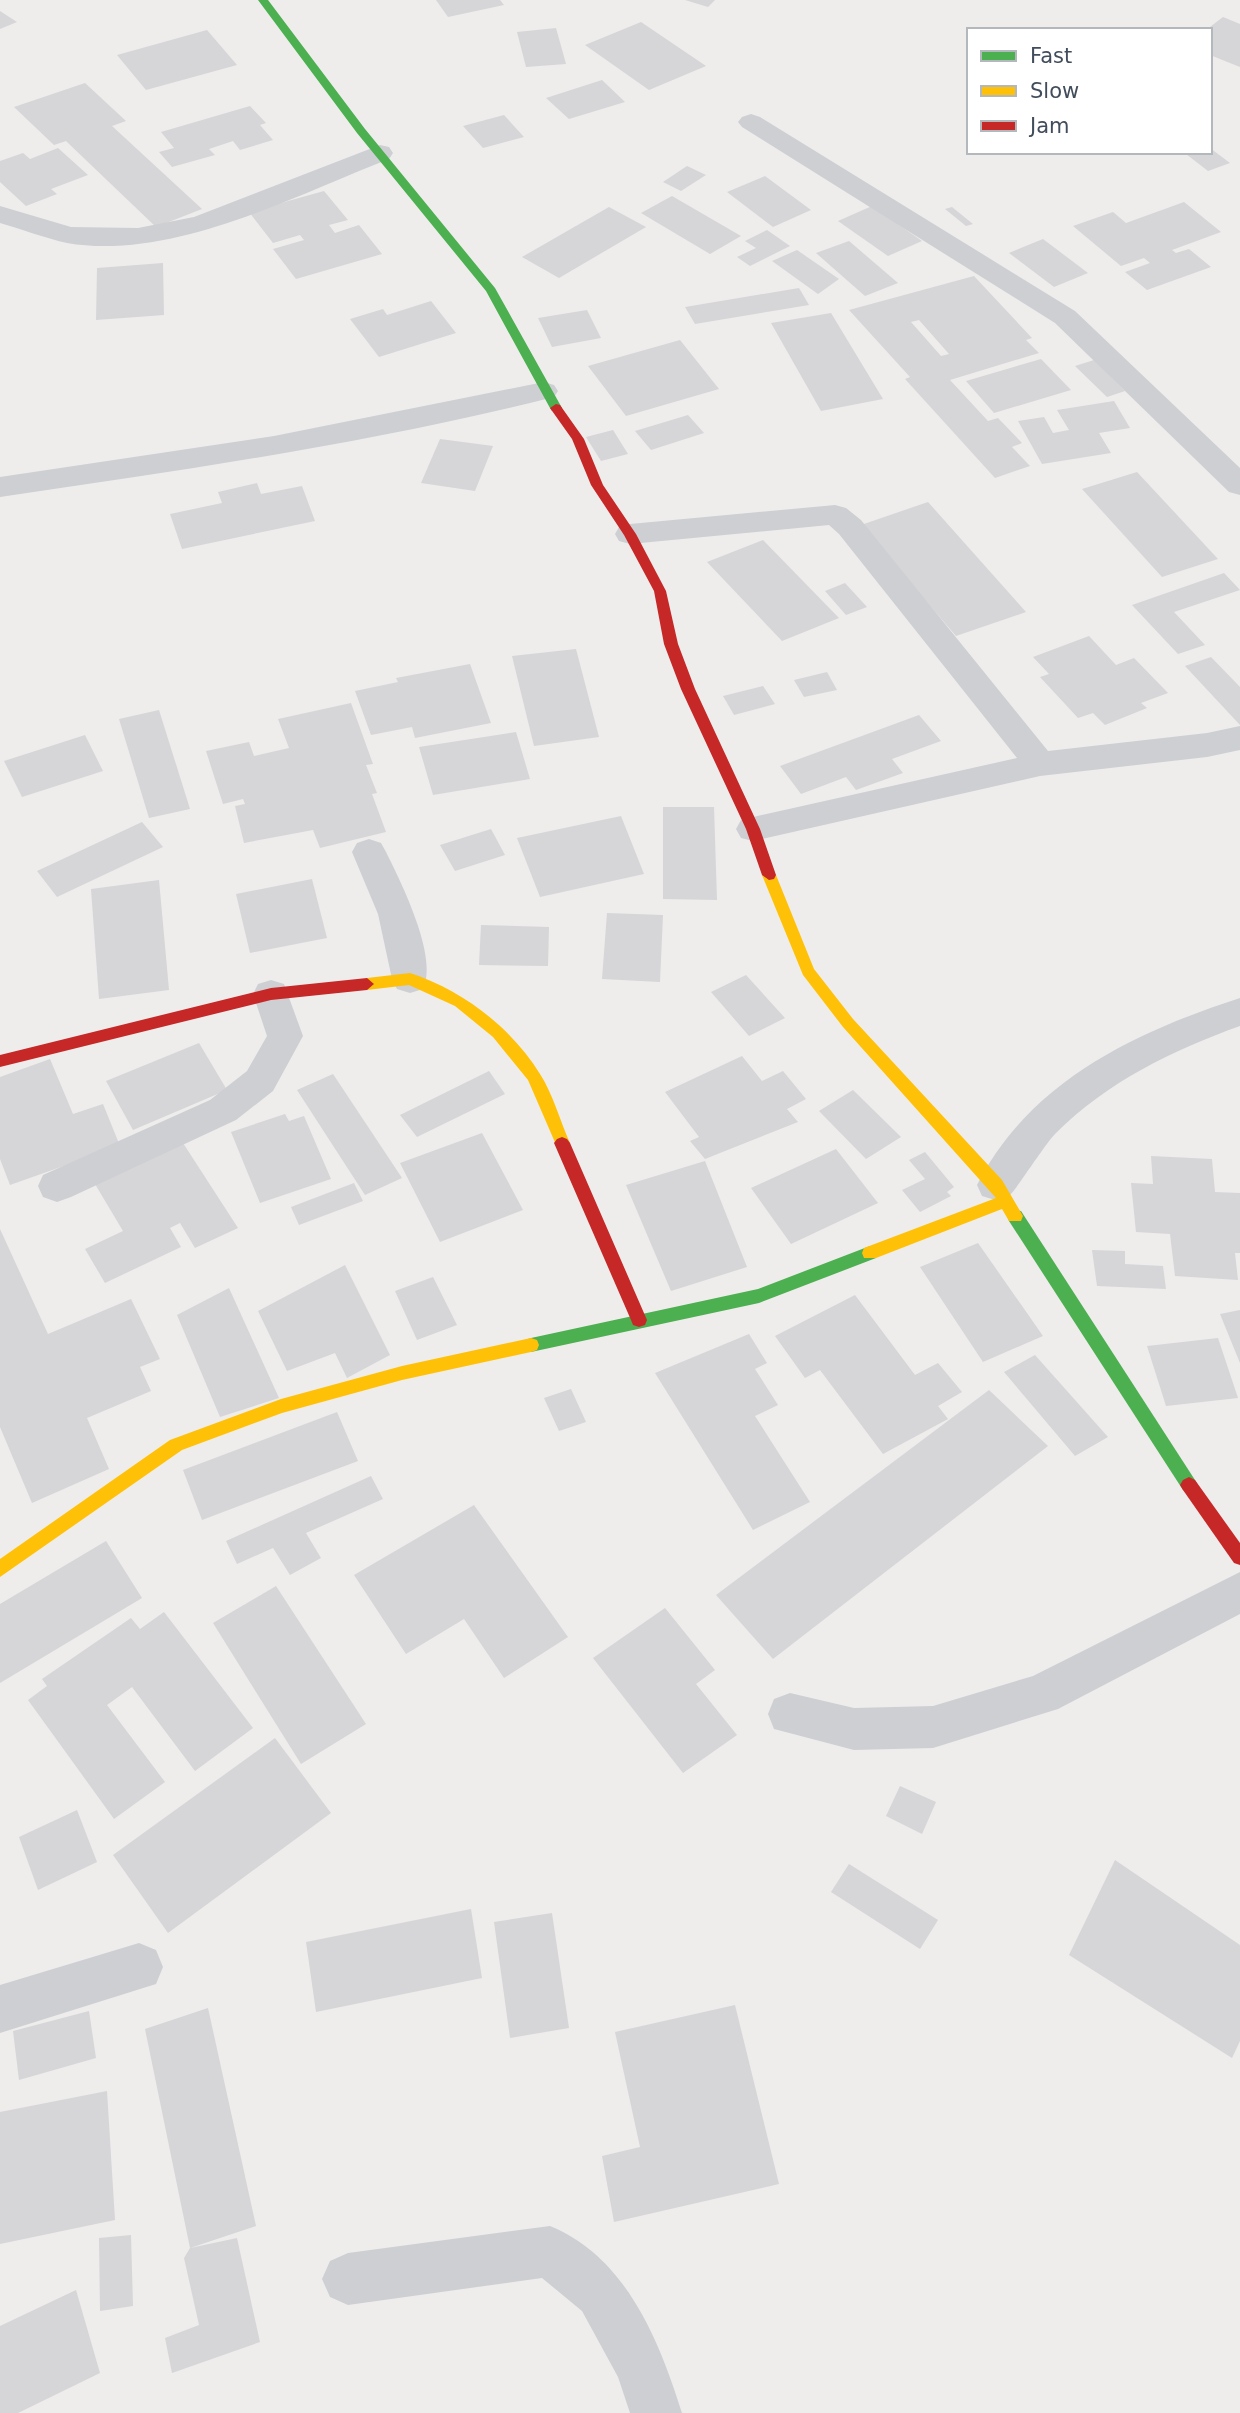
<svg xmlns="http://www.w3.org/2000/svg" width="1240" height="2413" viewBox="0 0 1240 2413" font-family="'DejaVu Sans',sans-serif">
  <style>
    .building { fill: #d6d6d8; fill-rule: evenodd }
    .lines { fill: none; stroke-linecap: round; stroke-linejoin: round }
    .street { fill: #cdcfd3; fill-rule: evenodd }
    .fast { fill: #4caf50; fill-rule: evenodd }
    .slow { fill: #ffc107; fill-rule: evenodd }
    .jam { fill: #c62828; fill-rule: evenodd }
  </style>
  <rect width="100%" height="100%" fill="#eeedec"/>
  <!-- building -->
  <g class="building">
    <path d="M436 0H500L504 5 448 17Z"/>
    <path d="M685 0H715L708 7Z"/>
    <path d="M0 11 17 22 0 29Z"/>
    <path d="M1223 17 1240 24V67L1210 55V30H1206Z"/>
    <path d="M641 22 706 66 649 90 585 45Z"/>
    <path d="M556 28 566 64 526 67 517 32Z"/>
    <path d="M207 30 237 65 146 90 117 55Z"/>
    <path d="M602 80 625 102 569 119 546 98Z"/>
    <path d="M85 83 126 121 112 126 202 209 156 227 66 141 54 145 14 107Z"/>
    <path d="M250 106 266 123 260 125 273 140 240 150 233 141 209 149 215 155 172 167 159 152 174 148 161 132Z"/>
    <path d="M504 115 524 137 483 148 463 126Z"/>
    <path d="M58 148 88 175 51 189 57 194 26 206 0 182V161L23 153 30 159Z"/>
    <path d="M1210 148 1230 163 1208 171 1186 154 1210 152Z"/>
    <path d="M687 166 706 175 681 191 663 182Z"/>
    <path d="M765 176 811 210 773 227 727 192Z"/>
    <path d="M324 191 348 220 329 225 335 233 359 225 382 254 296 279 273 249 304 240 300 235 273 243 249 212Z"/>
    <path d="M672 196 741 236 710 254 641 213Z"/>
    <path d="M1184 202 1221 232 1172 250 1176 253 1189 249 1211 267 1147 290 1125 272 1150 263 1144 258 1121 266 1073 226 1113 212 1126 223Z"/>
    <path d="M872 206 922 241 888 256 838 221Z"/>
    <path d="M609 207 646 227 559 278 522 257Z"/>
    <path d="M952 207 973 224 966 226 945 209Z"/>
    <path d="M767 230 790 246 750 266 737 257 756 248 745 241Z"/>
    <path d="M1043 239 1088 273 1054 287 1009 253Z"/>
    <path d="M849 241 898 283 865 296 816 253Z"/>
    <path d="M797 250 839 279 818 294 772 261Z"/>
    <path d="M163 263 164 315 96 320 97 268Z"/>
    <path d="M974 276 1032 338 1026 340 1039 353 950 380 988 421 998 418 1022 443 1012 447 1030 466 995 478 905 379 910 377 849 310ZM919 320 949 354 941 356 911 322Z"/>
    <path d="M799 288 809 305 695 324 685 307Z"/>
    <path d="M431 301 456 333 379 357 350 319 383 309 387 315Z"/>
    <path d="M587 310 601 338 552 347 538 318Z"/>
    <path d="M831 313 883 399 821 411 771 323Z"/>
    <path d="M680 340 719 389 626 416 588 366Z"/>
    <path d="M1041 359 1071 390 994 413 966 381Z"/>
    <path d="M1094 360 1125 391 1107 397 1075 366Z"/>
    <path d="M1114 401 1130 428 1099 433 1111 453 1042 464 1018 421 1044 417 1053 433 1069 430 1057 410Z"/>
    <path d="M688 415 704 433 651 450 635 431Z"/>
    <path d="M613 430 628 454 601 461 586 437Z"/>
    <path d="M440 439 493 446 475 491 421 483Z"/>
    <path d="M1137 472 1218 559 1162 577 1082 489Z"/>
    <path d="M257 483 261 494 302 486 315 521 182 549 170 514 222 503 218 492Z"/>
    <path d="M928 502 1026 612 956 636 861 525Z"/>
    <path d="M763 540 839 618 782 641 707 562Z"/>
    <path d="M1224 573 1240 590 1174 612 1205 645 1178 654 1132 605Z"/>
    <path d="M845 583 867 607 846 615 825 591Z"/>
    <path d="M1089 636 1116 665 1134 658 1168 693 1141 703 1147 708 1105 725 1093 713 1078 718 1040 677 1049 674 1033 657Z"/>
    <path d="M576 649 599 737 534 746 512 656Z"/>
    <path d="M1211 657 1240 687V725L1185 666Z"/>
    <path d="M470 664 491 723 415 738 412 727 371 735 355 691 398 682 396 678Z"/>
    <path d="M827 672 837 690 804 697 794 680Z"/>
    <path d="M763 686 775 704 734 715 723 696Z"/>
    <path d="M351 703 373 764 366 765 377 793 372 794 386 832 320 848 313 830 244 843 235 806 245 804 243 799 223 804 206 751 249 742 254 756 289 748 278 719Z"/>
    <path d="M159 710 190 809 149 818 119 719Z"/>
    <path d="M919 715 941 741 892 759 903 773 856 790 846 777 801 794 780 766Z"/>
    <path d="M516 732 530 779 433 795 419 747Z"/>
    <path d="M85 735 103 771 22 797 4 761Z"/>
    <path d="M663 807H714L717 900 663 899Z"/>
    <path d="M621 816 644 874 540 897 517 838Z"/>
    <path d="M142 822 163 847 57 897 37 871Z"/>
    <path d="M491 829 505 855 455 871 440 845Z"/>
    <path d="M312 879 327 938 250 953 236 894Z"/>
    <path d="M159 880 169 990 99 999 91 889Z"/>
    <path d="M607 913 663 915 660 982 602 979Z"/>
    <path d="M481 925 549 927 548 966 479 965Z"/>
    <path d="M746 975 785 1018 749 1036 711 992Z"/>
    <path d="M199 1043 227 1090 133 1130 106 1081Z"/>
    <path d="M742 1056 762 1081 783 1071 806 1099 787 1109 798 1122 705 1159 690 1141 699 1137 665 1092Z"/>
    <path d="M50 1059 73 1114 103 1104 120 1146 10 1185 0 1159V1077Z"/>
    <path d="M489 1071 505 1094 417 1137 400 1115Z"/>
    <path d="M333 1074 402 1178 365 1195 297 1090Z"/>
    <path d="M853 1090 901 1137 866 1159 819 1111Z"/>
    <path d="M285 1114 289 1121 304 1116 331 1179 260 1203 231 1132Z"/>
    <path d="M482 1133 523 1210 440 1242 400 1163Z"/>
    <path d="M183 1143 238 1228 195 1248 180 1223 170 1228 181 1247 105 1283 85 1249 123 1231 95 1184Z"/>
    <path d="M836 1149 878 1203 791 1244 751 1188Z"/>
    <path d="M925 1152 954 1187 947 1192 951 1196 920 1212 902 1190 925 1179 909 1160Z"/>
    <path d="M1151 1156 1212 1159 1215 1192 1240 1193V1253H1235L1238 1280 1175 1276 1170 1234 1136 1232 1131 1183 1153 1184Z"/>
    <path d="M705 1161 747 1267 671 1291 626 1185Z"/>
    <path d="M354 1183 363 1201 299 1225 291 1207Z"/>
    <path d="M0 1229 48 1334 131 1299 160 1359 140 1367 151 1391 87 1418 109 1469 32 1503 0 1427Z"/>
    <path d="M978 1243 1043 1336 983 1362 920 1267Z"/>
    <path d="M1092 1250 1125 1251V1264L1163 1266 1166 1289 1097 1286Z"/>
    <path d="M345 1265 390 1355 347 1378 335 1353 287 1371 258 1311Z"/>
    <path d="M433 1277 457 1325 417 1340 395 1291Z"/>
    <path d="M229 1288 279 1398 220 1417 177 1315Z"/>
    <path d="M855 1295 915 1375 938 1363 962 1392 938 1406 948 1419 883 1454 820 1370 805 1378 775 1336Z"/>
    <path d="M1240 1310V1363L1220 1314Z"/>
    <path d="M749 1334 767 1363 755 1369 778 1405 755 1416 810 1502 753 1530 655 1373Z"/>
    <path d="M1218 1338 1238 1398 1166 1406 1147 1346Z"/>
    <path d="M1035 1355 1108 1437 1075 1456 1004 1372Z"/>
    <path d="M571 1389 586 1422 559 1431 544 1398Z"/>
    <path d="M989 1390 1048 1446 773 1659 716 1595Z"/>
    <path d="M337 1412 358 1461 202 1520 183 1470Z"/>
    <path d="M371 1476 383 1499 306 1533 321 1558 290 1575 273 1548 237 1564 226 1541Z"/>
    <path d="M474 1505 568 1637 504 1678 464 1619 406 1654 354 1575Z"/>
    <path d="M106 1541 142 1598 0 1683V1604Z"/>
    <path d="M276 1586 366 1724 301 1764 213 1623Z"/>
    <path d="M665 1608 715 1670 696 1684 737 1735 683 1773 593 1658Z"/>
    <path d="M164 1612 253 1728 195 1771 132 1687 107 1705 165 1782 114 1819 28 1700 47 1686 42 1679 131 1618 140 1629Z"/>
    <path d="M275 1738 331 1813 168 1933 113 1855Z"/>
    <path d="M900 1786 936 1802 922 1834 886 1816Z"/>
    <path d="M77 1810 97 1862 38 1890 19 1837Z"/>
    <path d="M1115 1860 1240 1945V2041L1232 2058 1069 1955Z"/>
    <path d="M849 1864 938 1920 920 1949 831 1892Z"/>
    <path d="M471 1909 482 1978 316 2012 306 1942Z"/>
    <path d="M552 1913 569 2028 510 2038 494 1922Z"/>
    <path d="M735 2005 779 2184 614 2222 602 2156 640 2147 615 2032Z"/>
    <path d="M208 2008 256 2226 190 2248 237 2238 260 2342 172 2373 165 2338 199 2325 184 2258 190 2248 145 2029Z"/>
    <path d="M89 2011 96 2058 19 2080 13 2031Z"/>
    <path d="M107 2091 115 2220 0 2244V2112Z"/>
    <path d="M131 2235 133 2306 100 2311 99 2238Z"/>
    <path d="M76 2290 100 2373 18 2413H0V2326Z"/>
  </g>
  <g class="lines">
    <!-- street -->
    <g class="street">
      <path d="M751 114 760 117 1075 311 1240 468V495L1229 492 1055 323 742 127 738 122 742 117Z"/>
      <path d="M380 145 389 147 393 153 389 159C294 196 171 261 67 243 44 238 22 229 0 223V206L71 227 138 228 194 217Z"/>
      <path d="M544 382 554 385 558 391 554 397C372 443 185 470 0 497V477L274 436Z"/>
      <path d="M835 505 846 508 861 520 1048 751 1207 733 1240 726V750L1207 757 1040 776 753 841 741 838 736 829 741 820 753 817 1017 758 839 534 829 525 630 544 619 541 615 534 619 527 630 524Z"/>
      <path d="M369 839 381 843 386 852C401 882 439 958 423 989L410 993 397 989 392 979 378 914 352 852 357 843Z"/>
      <path d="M271 980 284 984 303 1036 273 1091 236 1120 71 1197 57 1202 43 1197 38 1186 43 1175 210 1100 247 1071 267 1036 253 994 258 984Z"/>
      <path d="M1240 998V1026C1173 1050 1107 1082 1056 1133 1044 1145 1015 1192 1008 1197 999 1202 991 1199 982 1196L977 1185C1029 1082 1135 1032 1240 998Z"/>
      <path d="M1240 1572V1614L1058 1709 933 1748 854 1750 774 1729 768 1714 774 1699 790 1693 854 1708 933 1706 1033 1676Z"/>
      <path d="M139 1943 156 1950 163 1967 156 1984 0 2033V1985Z"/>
      <path d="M550 2226C626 2257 659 2340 682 2413H630L618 2377 582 2311 542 2278 348 2305 330 2297 322 2279 330 2261 348 2253Z"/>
    </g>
    <!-- fast -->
    <g class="fast">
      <path d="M258 0H268L365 129 495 288 562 408 560 411H552L550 408 486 291 357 133Z"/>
      <path d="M1015 1210 1021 1211 1195 1480 1198 1485 1195 1490 1189 1493 1183 1490 1009 1221 1007 1216 1009 1211Z"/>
      <path d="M870 1246 876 1248 878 1253 876 1258 759 1303 531 1352 525 1350 523 1345 525 1340 531 1338 758 1289Z"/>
    </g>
    <!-- slow -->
    <g class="slow">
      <path d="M769 870 776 875 814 969 853 1019 1002 1180 1023 1216 1021 1221H1009L1002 1209 876 1258H864L862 1253 864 1248 996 1198 843 1027 803 975 762 875Z"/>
      <path d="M410 973C462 990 511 1027 540 1074 553 1094 560 1121 570 1143L567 1147H557L528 1080 493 1037 455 1006 409 985 367 990 360 984 367 978Z"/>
      <path d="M531 1338 537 1340 539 1345 537 1350 531 1352 402 1380 282 1413 182 1450 0 1577V1559L170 1440 281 1399 402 1366Z"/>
    </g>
    <!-- jam -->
    <g class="jam">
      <path d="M556 404 560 405 584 439 603 485 636 534 666 591 678 644 695 689 760 829 776 875 774 879 769 880 762 875 746 829 681 689 664 644 654 591 624 535 591 485 572 439 550 408Z"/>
      <path d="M367 978 374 984 367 990 271 1000 0 1067V1055L271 988Z"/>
      <path d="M562 1137 567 1139 570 1143 647 1320 645 1325 639 1327 633 1325 631 1320 554 1143 557 1139Z"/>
      <path d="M1189 1477 1195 1480 1240 1543V1565L1234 1563 1183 1490 1180 1485 1183 1480Z"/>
    </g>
  </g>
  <!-- legend -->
  <rect x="967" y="28" width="245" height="126" fill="#ffffff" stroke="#b3b8bd" stroke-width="2"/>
  <rect x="981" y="51" width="35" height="10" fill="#4caf50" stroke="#b3b8bd" stroke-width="2"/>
  <text x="1030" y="63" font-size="21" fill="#424d5b">Fast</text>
  <rect x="981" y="86" width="35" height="10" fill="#ffc107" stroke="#b3b8bd" stroke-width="2"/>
  <text x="1030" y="98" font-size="21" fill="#424d5b">Slow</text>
  <rect x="981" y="121" width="35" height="10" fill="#c62828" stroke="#b3b8bd" stroke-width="2"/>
  <text x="1030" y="133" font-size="21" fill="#424d5b">Jam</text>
</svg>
